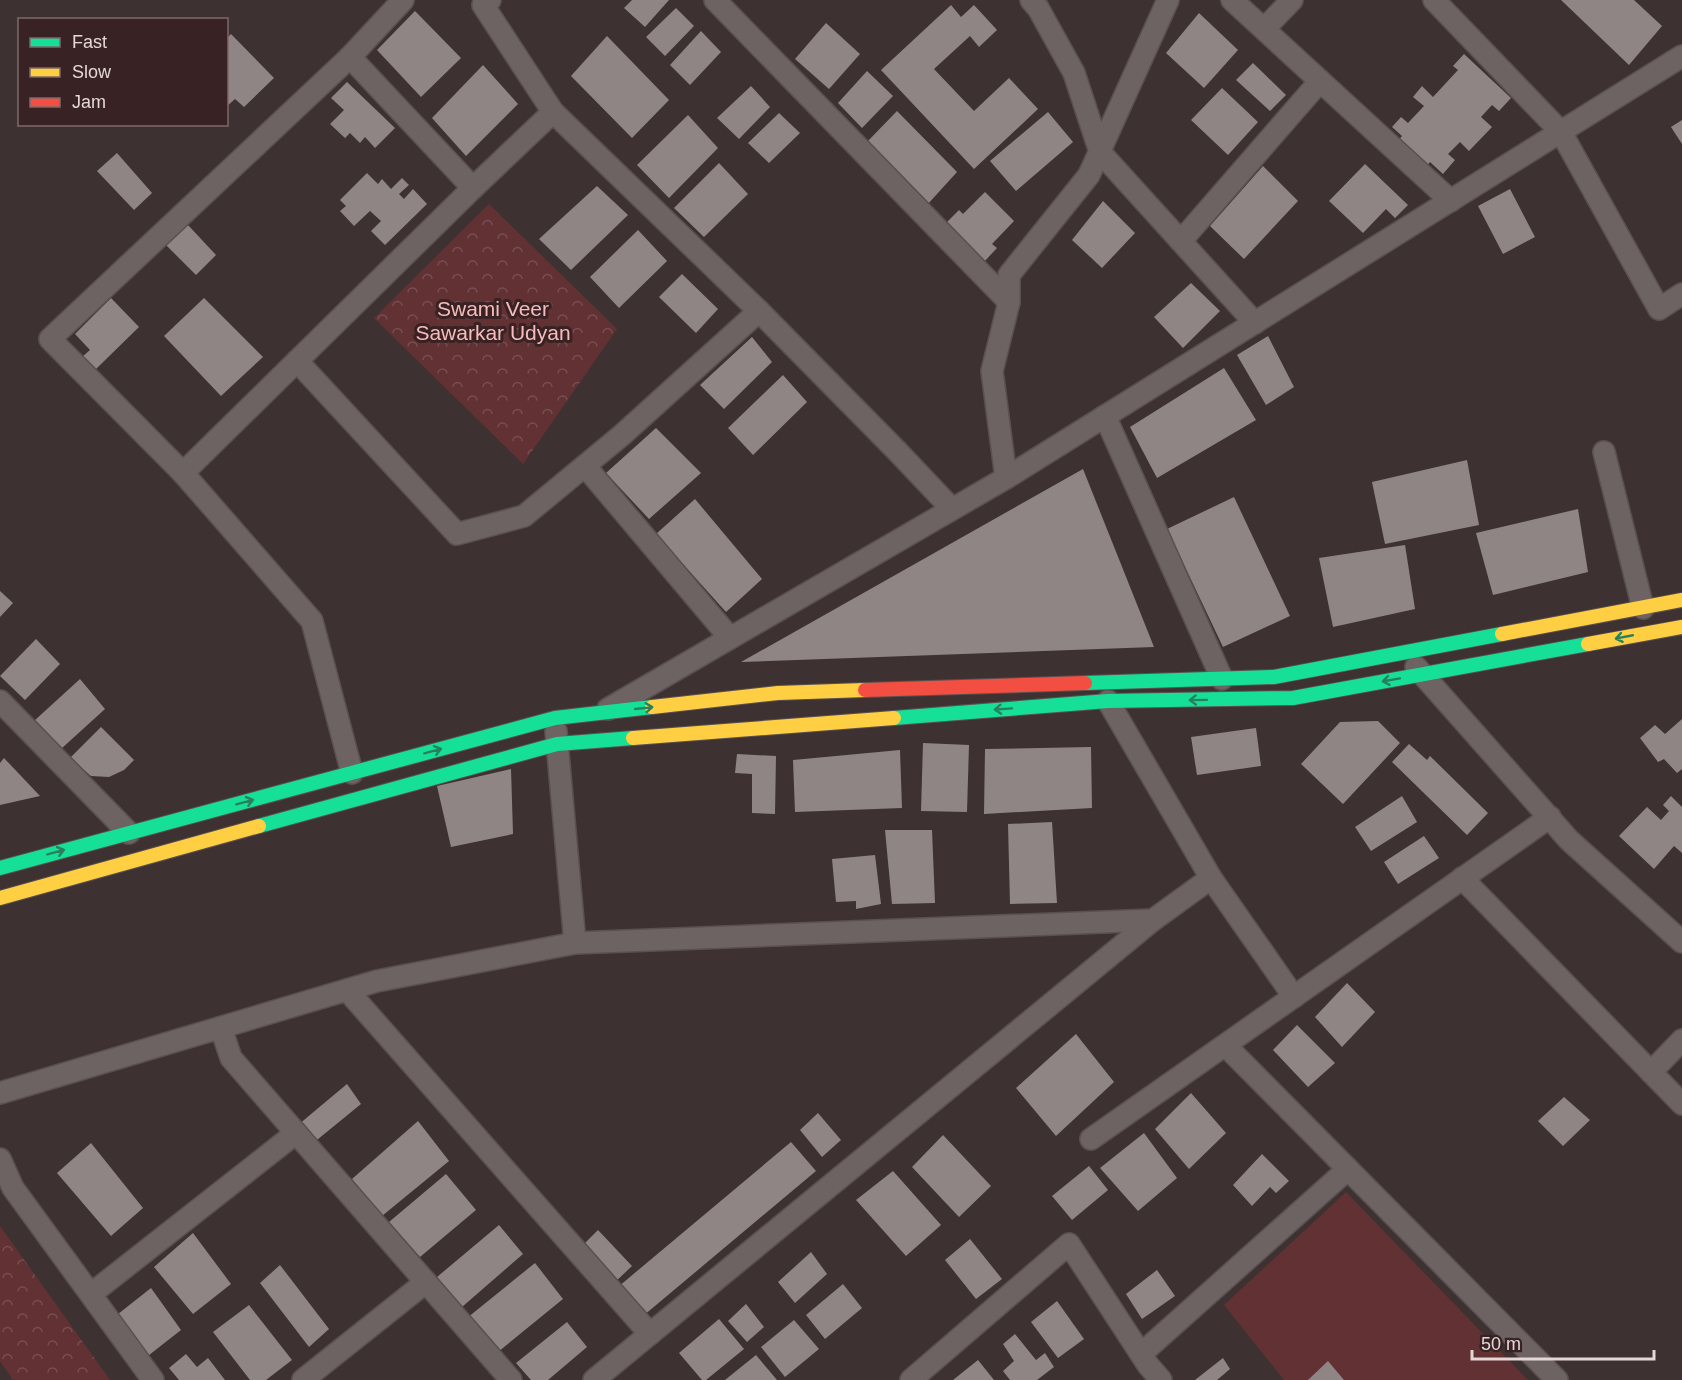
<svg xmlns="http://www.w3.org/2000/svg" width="1682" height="1380" viewBox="0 0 1682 1380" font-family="Helvetica,sans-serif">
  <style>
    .green { fill: #613134 }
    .forest { fill: url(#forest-crowns) }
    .building { fill: #908585 }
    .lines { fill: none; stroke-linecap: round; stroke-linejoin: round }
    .street-casing { stroke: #5b5050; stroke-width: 24 }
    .fast-casing { stroke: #5b5050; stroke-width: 16 }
    .slow-casing { stroke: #5b5050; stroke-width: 16 }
    .jam-casing { stroke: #5b5050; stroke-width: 16 }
    .street { stroke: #6e6363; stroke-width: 21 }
    .fast { stroke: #16e098; stroke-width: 14 }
    .slow { stroke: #ffcf43; stroke-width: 14 }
    .jam { stroke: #f24e42; stroke-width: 14 }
    .oneway { stroke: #27815e }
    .labels { text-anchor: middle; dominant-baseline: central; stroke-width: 6; stroke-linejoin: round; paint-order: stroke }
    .park-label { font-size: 21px; fill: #f7bbbb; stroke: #382223 }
  </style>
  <defs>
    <pattern id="forest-crowns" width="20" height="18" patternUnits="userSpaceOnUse" patternTransform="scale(1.5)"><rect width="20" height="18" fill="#613134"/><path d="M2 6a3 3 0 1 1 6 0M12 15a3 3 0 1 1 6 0" fill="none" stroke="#784e51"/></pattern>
  </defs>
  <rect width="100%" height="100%" fill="#3e3131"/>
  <!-- green -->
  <path class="green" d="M1346 1192 1528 1380H1284L1224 1305Z"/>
  <!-- forest -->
  <g class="forest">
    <path d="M489 204 617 329 523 464 374 318Z"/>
    <path d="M0 1226 110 1380H13L0 1361Z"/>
  </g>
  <!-- building -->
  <g class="building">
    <path d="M632 0H669L645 27 624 8Z"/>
    <path d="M1561 0H1634L1662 26 1629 65Z"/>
    <path d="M951 5 961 17 974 5 997 30 979 47 970 36 934 69 974 111 1009 78 1038 109 974 169 881 70Z"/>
    <path d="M676 8 694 26 665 56 646 37Z"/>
    <path d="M415 11 461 58 421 97 377 50Z"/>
    <path d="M1199 13 1238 50 1204 88 1166 53Z"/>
    <path d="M826 23 860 54 829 89 795 59Z"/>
    <path d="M701 31 721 52 690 85 670 65Z"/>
    <path d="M231 34 274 78 244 107 235 99 226 107V39Z"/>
    <path d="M607 36 669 100 632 138 571 76Z"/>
    <path d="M1464 54 1511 98 1499 111 1492 105 1481 117 1492 127 1469 151 1460 142 1448 154 1455 160 1443 174 1430 162 1426 167 1398 141 1402 136 1392 127 1401 117 1408 123 1424 106 1413 97 1422 86 1433 97 1458 70 1453 66Z"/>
    <path d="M1253 63 1286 95 1270 111 1236 80Z"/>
    <path d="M483 65 518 104 466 156 432 118Z"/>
    <path d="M867 71 893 96 862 128 838 103Z"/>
    <path d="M347 82 395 128 375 148 365 137 360 143 350 133 345 138 330 124 344 110 331 98Z"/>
    <path d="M751 86 770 107 739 139 717 118Z"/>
    <path d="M1222 88 1258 122 1228 155 1191 120Z"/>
    <path d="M897 111 957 172 927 205 866 143Z"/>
    <path d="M1048 112 1073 142 1016 191 990 161Z"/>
    <path d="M779 113 800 133 769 163 748 143Z"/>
    <path d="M688 115 718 148 669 198 637 165Z"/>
    <path d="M1682 120V144L1671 127Z"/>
    <path d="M117 153 152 193 134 210 97 171Z"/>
    <path d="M719 163 748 194 704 237 674 208Z"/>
    <path d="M1365 164 1408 205 1395 218 1386 209 1363 233 1329 201Z"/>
    <path d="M1263 166 1298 201 1244 259 1210 226Z"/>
    <path d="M367 173 378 184 382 179 391 189 402 178 409 185 399 194 404 199 413 189 427 204 385 245 371 231 381 221 370 211 354 226 340 211 346 206 340 200Z"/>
    <path d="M597 186 628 215 571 270 539 239Z"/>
    <path d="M1510 189 1535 237 1503 254 1478 206Z"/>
    <path d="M985 192 1014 221 992 244 997 248 983 263 944 225 959 210 963 214Z"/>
    <path d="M1103 201 1135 233 1102 268 1072 240Z"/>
    <path d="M187 224 216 255 196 275 165 244Z"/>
    <path d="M638 230 667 261 619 308 590 277Z"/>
    <path d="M682 274 718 309 696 333 659 297Z"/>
    <path d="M1191 283 1220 311 1183 348 1154 317Z"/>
    <path d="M111 298 139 327 95 370 82 357 90 350 75 334Z"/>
    <path d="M204 298 263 357 221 396 164 336Z"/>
    <path d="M1268 336 1294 387 1266 405 1237 355Z"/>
    <path d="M752 337 772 362 724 409 700 385Z"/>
    <path d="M1224 368 1256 420 1157 478 1130 427Z"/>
    <path d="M783 375 807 402 753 455 728 428Z"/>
    <path d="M656 428 701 473 649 519 606 473Z"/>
    <path d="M1467 460 1479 525 1385 544 1372 482Z"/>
    <path d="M1083 469 1154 647 741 662Z"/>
    <path d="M1234 497 1290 616 1223 647 1167 529Z"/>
    <path d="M695 499 762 579 726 612 656 534Z"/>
    <path d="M1578 509 1588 572 1493 595 1476 533Z"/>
    <path d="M1405 545 1415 609 1333 627 1319 558Z"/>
    <path d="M0 591 13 603 0 617Z"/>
    <path d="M36 639 60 664 25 700 0 676Z"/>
    <path d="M80 679 105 709 61 749 34 721Z"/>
    <path d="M1682 719V769L1677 773 1664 759 1658 762 1640 738 1655 725 1665 734Z"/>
    <path d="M1378 721 1400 743 1343 804 1301 764 1340 722Z"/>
    <path d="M101 727 134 760 124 770 109 777 91 776 70 758Z"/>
    <path d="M1256 728 1261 766 1197 775 1191 737Z"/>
    <path d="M923 743 969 745 967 812 921 811Z"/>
    <path d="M1409 744 1427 760 1430 756 1488 813 1467 835 1392 762Z"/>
    <path d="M1091 747 1092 808 984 814 985 749Z"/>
    <path d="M900 750 902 808 795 812 793 760Z"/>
    <path d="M737 754 776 756 775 814 752 813V774L735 773Z"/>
    <path d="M4 758 40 796 0 805V763Z"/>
    <path d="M511 769 513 834 451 847 437 786Z"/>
    <path d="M1402 796 1417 822 1371 851 1355 827Z"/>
    <path d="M1671 796 1682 807V853L1674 846 1654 869 1619 836 1647 807 1661 820 1669 811 1663 805Z"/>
    <path d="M1052 822 1057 903 1010 904 1008 824Z"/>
    <path d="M885 830H932L935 903 892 904Z"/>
    <path d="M1424 836 1439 858 1398 884 1384 862Z"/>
    <path d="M875 855 881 904 856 909V901L836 902 832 859Z"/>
    <path d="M1347 983 1375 1012 1342 1047 1315 1017Z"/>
    <path d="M1297 1025 1335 1063 1308 1087 1273 1050Z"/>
    <path d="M1076 1034 1114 1082 1056 1136 1016 1088Z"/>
    <path d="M347 1084 361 1104 312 1144 298 1125Z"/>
    <path d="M1191 1093 1226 1133 1189 1169 1155 1129Z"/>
    <path d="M1564 1097 1590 1120 1563 1146 1538 1121Z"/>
    <path d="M818 1113 841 1140 822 1157 800 1130Z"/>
    <path d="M418 1121 449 1161 382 1216 352 1179Z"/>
    <path d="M1144 1133 1177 1178 1138 1211 1100 1168Z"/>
    <path d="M943 1135 991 1186 959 1217 912 1167Z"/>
    <path d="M791 1142 816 1171 643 1316 618 1287Z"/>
    <path d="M91 1143 143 1208 111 1236 57 1173Z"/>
    <path d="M1262 1154 1289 1181 1276 1193 1270 1187 1252 1206 1233 1185Z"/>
    <path d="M1089 1166 1108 1190 1072 1220 1052 1196Z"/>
    <path d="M893 1171 941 1225 906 1256 856 1200Z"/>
    <path d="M446 1174 476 1210 420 1257 389 1222Z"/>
    <path d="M499 1225 523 1254 462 1307 437 1277Z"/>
    <path d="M598 1230 632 1266 612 1285 578 1250Z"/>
    <path d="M193 1233 231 1284 193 1314 154 1267Z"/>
    <path d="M970 1239 1002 1279 976 1299 945 1260Z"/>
    <path d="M811 1252 827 1274 795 1303 778 1282Z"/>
    <path d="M535 1263 563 1299 498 1352 467 1318Z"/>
    <path d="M280 1265 329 1329 309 1347 260 1283Z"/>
    <path d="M1157 1270 1175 1296 1142 1319 1126 1294Z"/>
    <path d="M843 1284 862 1308 825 1339 806 1315Z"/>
    <path d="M151 1288 181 1330 144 1359 113 1318Z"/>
    <path d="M1057 1301 1084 1339 1058 1358 1031 1322Z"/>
    <path d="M746 1304 764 1327 747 1342 728 1321Z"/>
    <path d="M249 1305 292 1360 266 1380H250L213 1332Z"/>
    <path d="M719 1319 744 1349 706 1380H702L679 1353Z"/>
    <path d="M794 1320 819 1349 785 1377 761 1347Z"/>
    <path d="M567 1322 587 1347 548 1380H531L516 1363Z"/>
    <path d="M1015 1334 1036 1360 1045 1353 1054 1367 1037 1380H1010L1003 1371 1014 1361 1003 1344Z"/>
    <path d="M186 1354 197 1367 208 1358 225 1380H179L169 1368Z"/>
    <path d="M756 1355 777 1380H725Z"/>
    <path d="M1223 1358 1230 1369 1217 1380H1195Z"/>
    <path d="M978 1360 994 1380H953Z"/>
    <path d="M1328 1361 1344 1380H1308Z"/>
  </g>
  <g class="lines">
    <defs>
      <g id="street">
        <path d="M490 0 483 5 553 112 759 311 898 452 952 509"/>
        <path d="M715 0 1009 302"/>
        <path d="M1031 0 1038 8 1074 73 1100 152 1255 323"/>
        <path d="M1232 0 1451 201"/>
        <path d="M1434 0 1561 132 1659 309 1682 294"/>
        <path d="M1264 29 1292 0"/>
        <path d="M473 188 553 112"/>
        <path d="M1181 241 1320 81"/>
        <path d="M297 361 457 534 524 516 622 435 759 311"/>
        <path d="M1105 416 1222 679"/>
        <path d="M1604 452 1643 608"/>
        <path d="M585 466 730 638"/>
        <path d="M183 473 50 339 350 57"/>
        <path d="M1006 478 992 371 1009 302V275L1089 175 1168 0"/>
        <path d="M1416 667 1569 840 1682 942"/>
        <path d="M0 701 129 833"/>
        <path d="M608 709 1006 478 1682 56"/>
        <path d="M556 731 575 943"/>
        <path d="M352 773 312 621 183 473 473 188 350 57 403 0"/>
        <path d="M1211 878 1294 997"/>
        <path d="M1462 878 1682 1104"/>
        <path d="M347 990 650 1334"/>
        <path d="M221 1028 231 1058 511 1380"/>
        <path d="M1226 1046 1557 1380"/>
        <path d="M1651 1072 1682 1040"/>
        <path d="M0 1093 377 981 575 943 1153 920 1211 878 1108 701"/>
        <path d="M1091 1139 1550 817"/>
        <path d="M0 1159 13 1188 153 1380"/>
        <path d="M91 1294 296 1133"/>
        <path d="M1141 1354 1348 1169"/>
        <path d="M303 1380 426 1282"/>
        <path d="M594 1380 1153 920"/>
        <path d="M911 1380 1069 1244 1148 1365 1161 1380"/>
      </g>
      <g id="fast">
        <path d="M1085 683 1274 677 1502 634"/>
        <path d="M894 718 1108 701 1293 698 1588 644"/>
        <path d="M259 826 557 744 633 738"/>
        <path d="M0 868 555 718 652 707"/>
      </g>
      <g id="slow">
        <path d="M1502 634 1682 600"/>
        <path d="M1588 644 1682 627"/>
        <path d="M652 707 778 693 865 690"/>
        <path d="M633 738 894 718"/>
        <path d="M0 898 259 826"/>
      </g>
      <path id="jam" d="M865 690 1085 683"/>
    </defs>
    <!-- street casing -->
    <use href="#street" class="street-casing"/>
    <!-- fast casing -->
    <use href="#fast" class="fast-casing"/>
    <!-- slow casing -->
    <use href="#slow" class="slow-casing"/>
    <!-- jam casing -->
    <use href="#jam" class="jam-casing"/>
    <!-- street -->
    <use href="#street" class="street"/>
    <!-- fast -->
    <use href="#fast" class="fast"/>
    <!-- slow -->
    <use href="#slow" class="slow"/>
    <!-- jam -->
    <use href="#jam" class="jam"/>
  </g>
  <!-- one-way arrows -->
  <defs><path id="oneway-shaft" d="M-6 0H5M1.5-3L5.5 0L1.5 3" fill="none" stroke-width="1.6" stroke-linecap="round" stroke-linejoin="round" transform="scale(1.5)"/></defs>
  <g class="oneway">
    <use href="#oneway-shaft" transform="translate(1624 637) rotate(169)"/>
    <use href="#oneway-shaft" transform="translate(1391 680) rotate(170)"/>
    <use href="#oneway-shaft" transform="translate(1198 700) rotate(179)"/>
    <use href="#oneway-shaft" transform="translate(644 708) rotate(-6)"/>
    <use href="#oneway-shaft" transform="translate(1003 709) rotate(176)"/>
    <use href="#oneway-shaft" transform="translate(433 751) rotate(-15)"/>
    <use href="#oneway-shaft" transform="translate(245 802) rotate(-15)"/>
    <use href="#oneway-shaft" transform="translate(56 852) rotate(-15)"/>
  </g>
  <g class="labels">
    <!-- park labels -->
    <g class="park-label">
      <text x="493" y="308">Swami Veer<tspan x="493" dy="24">Sawarkar Udyan</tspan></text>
    </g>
  </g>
  <!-- legend -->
  <rect x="18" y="18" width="210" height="108" fill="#382223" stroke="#7e6a6b" stroke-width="1.5"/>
  <rect x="30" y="38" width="30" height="9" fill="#16e098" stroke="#7e6a6b" stroke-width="1.5"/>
  <text x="72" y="48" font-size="18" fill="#e6d7d7">Fast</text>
  <rect x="30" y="68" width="30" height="9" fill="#ffcf43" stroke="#7e6a6b" stroke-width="1.5"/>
  <text x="72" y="78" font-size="18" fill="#e6d7d7">Slow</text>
  <rect x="30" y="98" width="30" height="9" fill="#f24e42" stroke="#7e6a6b" stroke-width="1.5"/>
  <text x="72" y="108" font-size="18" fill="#e6d7d7">Jam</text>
  <!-- scale -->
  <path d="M1472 1350v9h182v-9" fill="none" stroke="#e6d7d7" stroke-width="3"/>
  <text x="1481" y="1350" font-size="18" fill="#e6d7d7" stroke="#382223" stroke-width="4.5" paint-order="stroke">50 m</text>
</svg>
